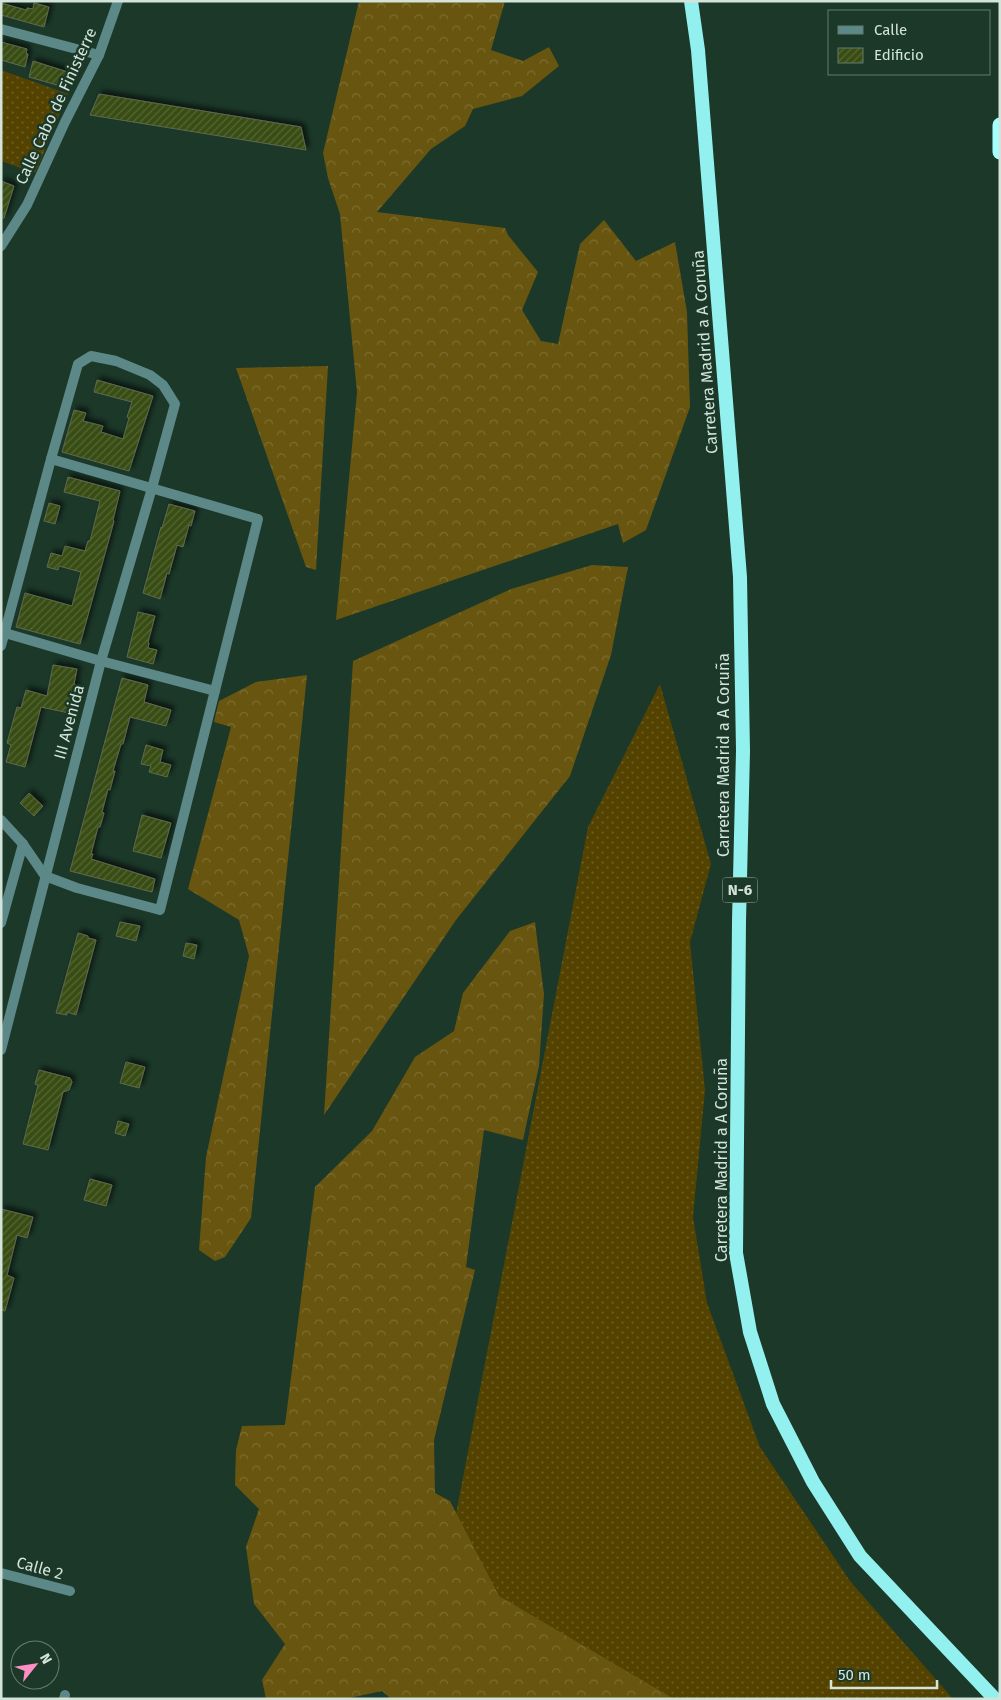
<svg xmlns="http://www.w3.org/2000/svg" width="1001" height="1700" viewBox="0 0 1001 1700" font-family="'Fira Sans',sans-serif">
  <style>
    .grass { fill: url(#grass-dots) }
    .forest { fill: url(#forest-crowns) }
    .building { fill: url(#building-hatch); stroke: #5f6a4f; filter: url(#shadow) }
    .lines { fill: none; stroke-linecap: round; stroke-linejoin: round }
    .minor { stroke: #5c8888; stroke-width: 10 }
    .trunk { stroke: #92f0ee; stroke-width: 14 }
    .motorway { stroke: #a4fffd; stroke-width: 15 }
    .labels { text-anchor: middle; dominant-baseline: central; stroke-width: 5; stroke-linejoin: round; paint-order: stroke }
    .shield { fill: #1b3829; stroke: #9cb0a5; stroke-width: 1 }
    .shield-label { font-size: 15px; font-weight: bold; fill: #d3e4da }
    .street-label { font-size: 16px; fill: #d3e4da; stroke: #1b3829 }
  </style>
  <defs>
    <pattern id="grass-dots" width="8" height="8" patternUnits="userSpaceOnUse" patternTransform="scale(1.25)"><rect width="8" height="8" fill="#544300"/><path d="M2 2h.1M6 6h.1" fill="none" stroke="#6c5e25" stroke-width="1.8" stroke-linecap="round"/></pattern>
    <pattern id="forest-crowns" width="20" height="18" patternUnits="userSpaceOnUse" patternTransform="scale(1.25)"><rect width="20" height="18" fill="#68550f"/><path d="M2 6a3 3 0 1 1 6 0M12 15a3 3 0 1 1 6 0" fill="none" stroke="#7d6d31"/></pattern>
    <pattern id="building-hatch" width="6" height="6" patternUnits="userSpaceOnUse" patternTransform="scale(1.25)"><rect width="6" height="6" fill="#394d12"/><path d="M-1 1l2-2M0 6l6-6M5 7l2-2" fill="none" stroke="#556634"/></pattern>
    <filter id="shadow"><feDropShadow dx="3.5" dy="-3.5" stdDeviation="2.5" flood-color="#0009"/></filter>
  </defs>
  <rect width="100%" height="100%" fill="#1b3829"/>
  <!-- grass -->
  <g class="grass">
    <path d="M1 70 68 94 35 173 1 161Z"/>
    <path d="M660 684 711 864 690 942 705 1090 693 1217 707 1303 760 1447 850 1581 953 1699H417L427 1665 588 827Z"/>
  </g>
  <!-- forest -->
  <g class="forest">
    <path d="M359 1H505L491 50 523 61 549 47 559 66 522 96 473 109 465 126 431 149 377 212 505 228 508 235 538 272 522 310 541 341 558 344 580 244 604 220 636 261 675 242 687 312 690 407 646 530 623 543 618 524 336 620 357 392 340 214 328 178 323 153Z"/>
    <path d="M328 366 316 570 306 567 236 368Z"/>
    <path d="M592 565 628 567 611 655 570 776 456 920 324 1115 353 661 511 589Z"/>
    <path d="M307 675 251 1218 225 1257 215 1261 199 1250 206 1157 249 956 239 920 188 889 231 727 214 722 219 701 256 682Z"/>
    <path d="M535 922 544 994 539 1066 523 1140 484 1130 466 1267 475 1270 434 1440 435 1493 450 1501 499 1596 674 1699H391L382 1691 345 1699H266L262 1680 285 1644 254 1604 246 1547 259 1509 235 1485 236 1450 242 1426 285 1425 315 1187 372 1131 415 1057 454 1031 463 993 510 931Z"/>
  </g>
  <!-- building -->
  <g class="building">
    <path d="M1 3 26 10 27 8 33 9 34 3 49 7 44 27 1 15Z"/>
    <path d="M1 42 27 49 26 54H28L25 67 1 60Z"/>
    <path d="M33 61 71 73 67 88 29 77Z"/>
    <path d="M99 94 301 127 306 150 90 115Z"/>
    <path d="M1 181 14 186 4 218H1Z"/>
    <path d="M97 380 153 396 129 471 62 452 74 410 86 413 83 421 103 426 101 432 123 439 129 418 127 417 132 402 94 392Z"/>
    <path d="M68 477 120 491 113 520 114 521 80 644 16 627 25 593 72 606 81 572 59 566 58 570 47 567 51 553 62 556 65 546 85 551 88 541H90L100 501 64 492Z"/>
    <path d="M49 503 60 506 55 524 44 521Z"/>
    <path d="M169 504 195 511 191 526 189 525 183 547 177 545 169 574 167 573 160 599 143 593 161 527 162 528Z"/>
    <path d="M138 612 155 616 148 642 149 643 148 648 157 650 153 664 127 657Z"/>
    <path d="M53 665 77 669 74 684 76 685 69 713 41 707 25 767 6 762 11 745 7 743 17 707 21 708 26 690 47 696Z"/>
    <path d="M122 678 148 685 144 702 171 710 166 726 130 717 123 744H121L113 771H115L110 790 108 789 102 812 104 813 100 827H98L91 854H93L91 859 155 879 152 892 70 871Z"/>
    <path d="M146 745 163 750 160 762 171 765 167 777 149 772 151 766 141 764Z"/>
    <path d="M29 793 43 806 34 816 20 803Z"/>
    <path d="M142 815 171 823 161 858 133 851Z"/>
    <path d="M120 922 140 926 136 941 116 936Z"/>
    <path d="M78 933 88 936V938L96 940 76 1015 67 1012V1015L56 1013Z"/>
    <path d="M186 943 197 945 194 959 183 956Z"/>
    <path d="M126 1062 145 1067 139 1088 120 1083Z"/>
    <path d="M39 1070 70 1078 72 1082 69 1090 63 1092 48 1150 23 1144 38 1085 35 1084Z"/>
    <path d="M118 1121 129 1124 125 1136 115 1133Z"/>
    <path d="M90 1179 112 1185 106 1206 84 1200Z"/>
    <path d="M1 1209 33 1217 27 1238 17 1235 7 1275 14 1278 5 1311 1 1310Z"/>
  </g>
  <g class="lines">
    <!-- minor -->
    <g class="minor">
      <path d="M1 29 99 55"/>
      <path d="M1 246 27 205 65 122 99 55 118 1"/>
      <path d="M5 633 101 661 215 691"/>
      <path d="M1 646 51 459 78 364 91 356 116 361 150 375 163 385 175 404 152 488 101 661 1 1050"/>
      <path d="M1 820 23 844 45 876"/>
      <path d="M45 876 77 888 160 910 258 519 51 459"/>
      <path d="M1 923 23 844"/>
      <path d="M1 1573 70 1591"/>
      <path d="M64 1699 65 1695"/>
    </g>
    <!-- trunk -->
    <path class="trunk" d="M691 1 698 50 740 577 743 751 739 921 736 1253 750 1332 773 1404 813 1482 860 1556 995 1699"/>
    <!-- motorway -->
    <path class="motorway" d="M1000 125V152"/>
  </g>
  <g class="labels">
    <!-- shield labels -->
    <rect class="shield" x="722.5" y="877.5" width="35" height="25" rx="4"/>
    <g class="shield-label">
      <text x="740" y="890">N-6</text>
    </g>
    <!-- street labels -->
    <g class="street-label">
      <text transform="translate(56 106) rotate(-65)">Calle Cabo de Finisterre</text>
      <text transform="translate(705 352) rotate(-94)">Carretera Madrid a A Coruña</text>
      <text transform="translate(69 722) rotate(-75)">III Avenida</text>
      <text transform="translate(723 755) rotate(-90)">Carretera Madrid a A Coruña</text>
      <text transform="translate(721 1160) rotate(-90)">Carretera Madrid a A Coruña</text>
      <text transform="translate(40 1568) rotate(15)">Calle 2</text>
    </g>
  </g>
  <!-- border -->
  <rect width="1001" height="1700" fill="none" stroke="#d3e4da" stroke-width="5"/>
  <!-- legend -->
  <rect x="828" y="10" width="162" height="65" fill="#1b3829" stroke="#657d70"/>
  <rect x="838" y="26" width="25" height="8" fill="#5c8888" stroke="#657d70"/>
  <text x="874" y="35" font-size="15" fill="#d3e4da">Calle</text>
  <rect x="838" y="48" width="25" height="15" fill="url(#building-hatch)" stroke="#657d70"/>
  <text x="874" y="60" font-size="15" fill="#d3e4da">Edificio</text>
  <!-- north arrow -->
  <g transform="translate(35 1665) rotate(60)"><circle r="24" fill="#1b3829" stroke="#657d70"/>
  <path d="M0-4L9 19L0 12L-9 19Z" fill="#fb8fc4"/>
  <text y="-8" font-size="14" font-weight="bold" text-anchor="middle" fill="#d3e4da">N</text>
  </g>
  <!-- scale -->
  <path d="M831 1680v8h106v-8" fill="none" stroke="#d3e4da" stroke-width="2.5"/>
  <text x="838" y="1680" font-size="15" fill="#d3e4da" stroke="#1b3829" stroke-width="4" paint-order="stroke">50 m</text>
</svg>
